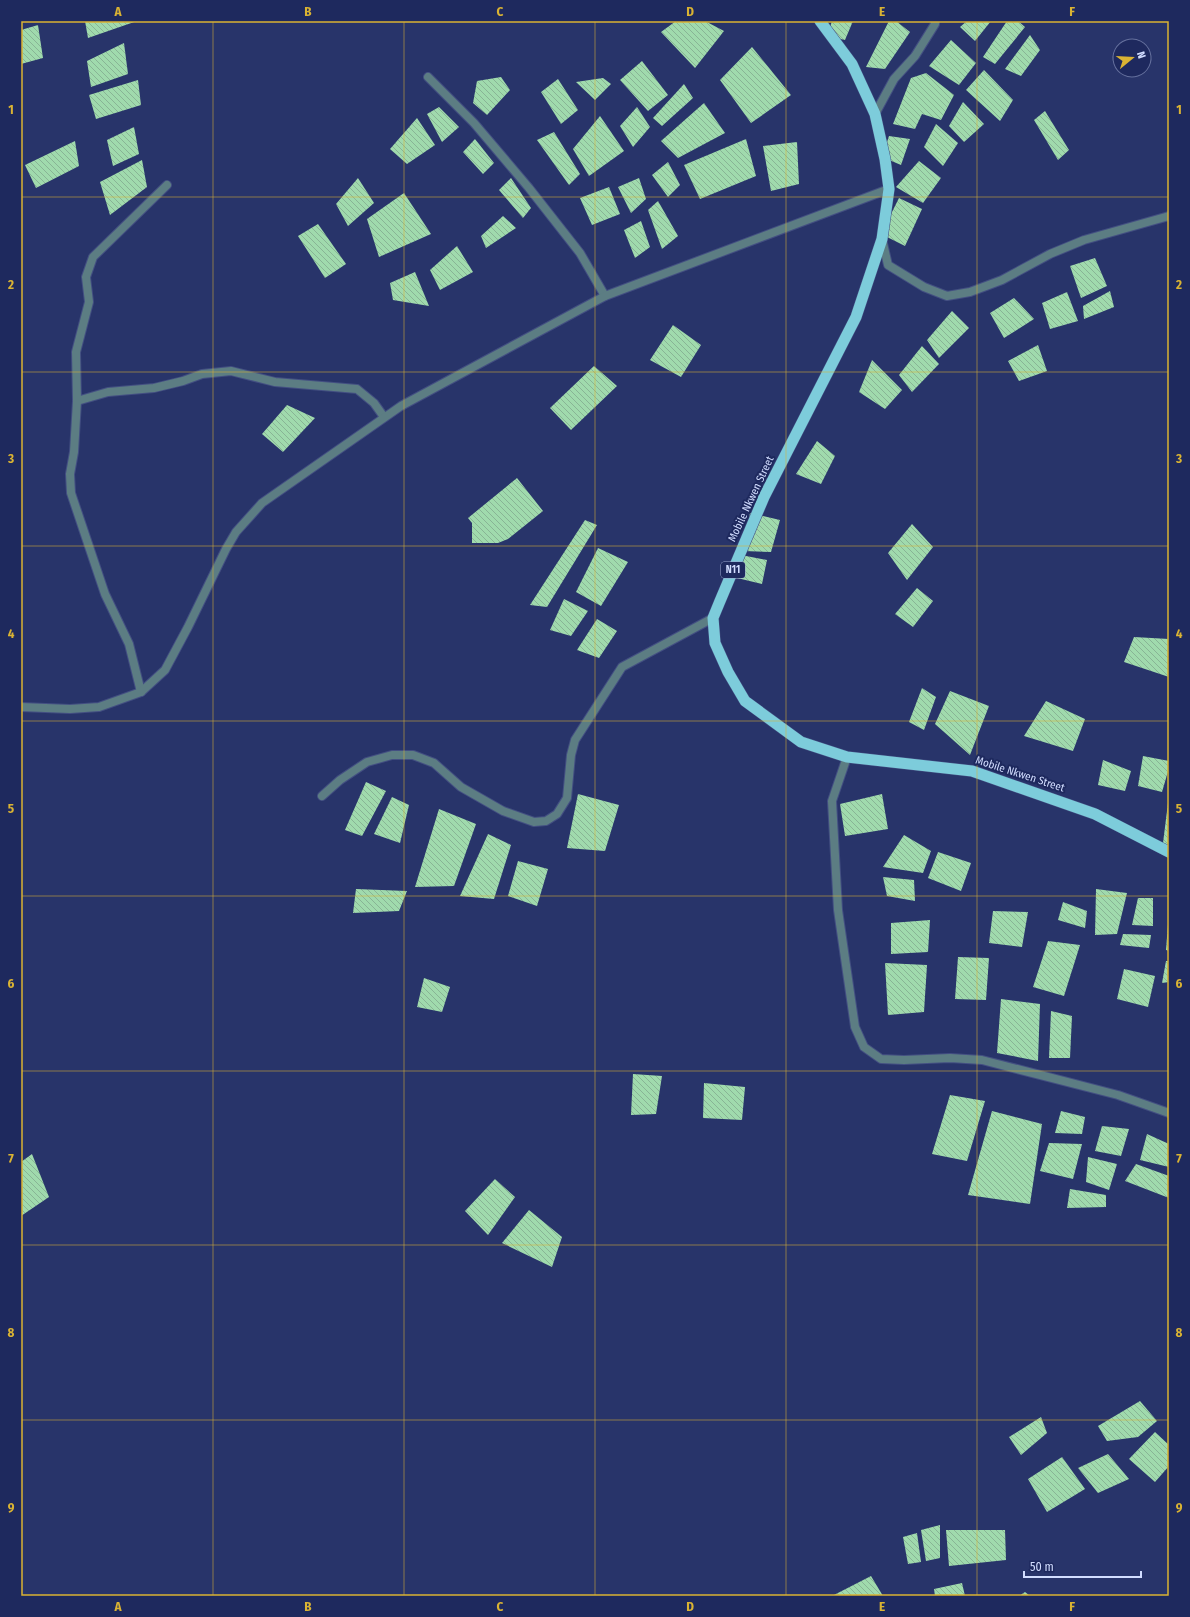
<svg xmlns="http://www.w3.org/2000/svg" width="1190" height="1617" viewBox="0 0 1190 1617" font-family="'Fira Sans Condensed',sans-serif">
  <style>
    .building { fill: url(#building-back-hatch) }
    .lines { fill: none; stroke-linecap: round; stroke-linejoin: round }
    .minor-casing { stroke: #434f82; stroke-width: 10 }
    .tertiary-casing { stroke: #434f82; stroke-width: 10 }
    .trunk-casing { stroke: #434f82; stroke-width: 12 }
    .minor { stroke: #5c7d83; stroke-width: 8 }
    .tertiary { stroke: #5c7d83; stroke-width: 8 }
    .trunk { stroke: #7dccdb; stroke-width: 11 }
    .grid { fill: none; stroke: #dab333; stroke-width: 1; stroke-opacity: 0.55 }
    .labels { text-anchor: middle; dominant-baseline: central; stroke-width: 4; stroke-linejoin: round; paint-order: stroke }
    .shield { fill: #1e295e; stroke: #9ca7cf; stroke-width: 1 }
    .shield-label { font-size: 10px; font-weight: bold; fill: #d2ddff }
    .street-label { font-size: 11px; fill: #d2ddff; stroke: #1e295e }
    .neatline { fill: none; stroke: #dab333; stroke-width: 1.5 }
    .grid-label { font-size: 13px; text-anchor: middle; font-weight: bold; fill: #dab333 }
  </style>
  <defs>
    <pattern id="building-back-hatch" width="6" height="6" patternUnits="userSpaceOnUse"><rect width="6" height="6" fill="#a0daad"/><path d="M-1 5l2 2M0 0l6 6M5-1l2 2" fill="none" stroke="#88b495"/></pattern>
  </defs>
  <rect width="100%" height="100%" fill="#28346a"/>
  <!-- building -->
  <g class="building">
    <path d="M85 21H137L88 38Z"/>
    <path d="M676 21H705L724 31 695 68 661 32Z"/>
    <path d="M832 21H853L845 40 827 36Z"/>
    <path d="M889 21H896L910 32 885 69 866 67Z"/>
    <path d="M967 21H991L975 41 960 27Z"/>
    <path d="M1007 21H1018L1025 27 995 64 983 57Z"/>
    <path d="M38 25 43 58 21 64V30Z"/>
    <path d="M1030 35 1040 50 1021 76 1005 69Z"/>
    <path d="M951 40 976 63 959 85 929 66Z"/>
    <path d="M124 43 128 74 91 87 87 61Z"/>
    <path d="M752 47 791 95 751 123 720 80Z"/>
    <path d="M642 61 668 95 648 111 620 80Z"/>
    <path d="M984 70 1013 100 1000 121 966 90Z"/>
    <path d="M926 73 954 95 941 120 922 114 915 129 893 124 911 78Z"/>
    <path d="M501 77 510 90 487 115 473 103 477 81Z"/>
    <path d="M603 78 611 84 595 100 576 82Z"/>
    <path d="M558 79 578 110 561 124 541 92Z"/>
    <path d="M138 80 141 105 96 119 89 95Z"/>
    <path d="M684 84 693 98 662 126 653 118Z"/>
    <path d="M963 102 984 124 964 142 949 126Z"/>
    <path d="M704 103 725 133 678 158 661 141Z"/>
    <path d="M439 107 459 127 442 142 427 114Z"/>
    <path d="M637 107 650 127 633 147 620 126Z"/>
    <path d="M1045 111 1069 150 1058 160 1034 120Z"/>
    <path d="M600 116 624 151 589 176 573 149Z"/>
    <path d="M417 118 435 145 407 164 390 149Z"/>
    <path d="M936 124 958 143 943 166 924 147Z"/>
    <path d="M134 127 139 154 113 166 107 140Z"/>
    <path d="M554 132 580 174 569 185 537 140Z"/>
    <path d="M889 136 910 139 901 165 882 157Z"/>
    <path d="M475 139 494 163 483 174 463 152Z"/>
    <path d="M746 139 756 176 700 199 684 165Z"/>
    <path d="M75 141 79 166 36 188 25 165Z"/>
    <path d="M797 142 799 184 771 191 763 146Z"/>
    <path d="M142 160 147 187 110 215 100 182Z"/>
    <path d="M919 161 941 178 923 203 896 187Z"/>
    <path d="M668 162 680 185 668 197 652 175Z"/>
    <path d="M358 178 374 203 348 226 336 204Z"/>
    <path d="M511 178 531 208 523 218 499 190Z"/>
    <path d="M639 178 646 199 631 213 618 187Z"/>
    <path d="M609 187 620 214 592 225 580 198Z"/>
    <path d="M404 193 431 234 379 257 367 219Z"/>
    <path d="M899 198 922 209 905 246 881 234Z"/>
    <path d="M658 201 678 236 662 249 648 210Z"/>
    <path d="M503 216 516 228 486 248 481 236Z"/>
    <path d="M641 221 650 247 635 258 624 230Z"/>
    <path d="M318 224 346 264 325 278 298 236Z"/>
    <path d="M457 246 473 272 440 290 430 270Z"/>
    <path d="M1095 258 1107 286 1081 298 1070 266Z"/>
    <path d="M415 272 429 306 393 300 390 283Z"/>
    <path d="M1110 291 1114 307 1084 319 1083 306Z"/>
    <path d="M1067 292 1078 321 1050 329 1042 303Z"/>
    <path d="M1014 298 1034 319 1004 338 990 313Z"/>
    <path d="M952 311 969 328 939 358 927 340Z"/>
    <path d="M673 325 701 345 681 377 650 360Z"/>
    <path d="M1038 345 1047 371 1019 381 1008 361Z"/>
    <path d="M922 346 939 364 912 392 899 375Z"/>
    <path d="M872 360 902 390 885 409 859 392Z"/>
    <path d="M594 366 617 386 571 430 550 408Z"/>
    <path d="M287 405 315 418 283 452 262 434Z"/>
    <path d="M817 441 835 456 821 484 796 474Z"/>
    <path d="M517 478 543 511 508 539 498 543H472V523L468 518Z"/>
    <path d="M750 513 780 520 771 552 743 551Z"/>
    <path d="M585 520 597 525 547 607 530 605Z"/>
    <path d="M912 524 933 547 907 580 888 553Z"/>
    <path d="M598 548 628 562 601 606 576 592Z"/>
    <path d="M736 554 767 560 762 584 733 577Z"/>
    <path d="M917 588 933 601 913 627 895 614Z"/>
    <path d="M564 599 588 611 571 636 550 630Z"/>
    <path d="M597 619 617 631 599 658 577 650Z"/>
    <path d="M1134 637 1169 639V677L1124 662Z"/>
    <path d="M922 688 936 697 924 730 909 722Z"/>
    <path d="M950 691 989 706 970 755 935 724Z"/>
    <path d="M1046 701 1085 719 1073 751 1024 736Z"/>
    <path d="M1143 756 1169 761V768L1162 792 1138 786Z"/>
    <path d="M1103 760 1131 771 1125 791 1098 785Z"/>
    <path d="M366 782 386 791 362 836 345 830Z"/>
    <path d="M578 794 619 805 605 851 567 848Z"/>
    <path d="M882 794 888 829 845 836 840 804Z"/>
    <path d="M392 797 409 805 400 843 374 834Z"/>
    <path d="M1168 803 1169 804V845L1163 843Z"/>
    <path d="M439 809 476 824 454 886 415 887Z"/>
    <path d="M488 834 511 845 494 899 460 896Z"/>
    <path d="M904 835 931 851 923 873 883 867Z"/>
    <path d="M938 852 971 863 961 891 928 878Z"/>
    <path d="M518 861 548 869 537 906 508 896Z"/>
    <path d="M883 877 914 880 915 901 887 896Z"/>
    <path d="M356 889 407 891 399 911 353 913Z"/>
    <path d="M1096 889 1127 893 1117 934 1095 935Z"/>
    <path d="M1138 898H1153V926L1132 925Z"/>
    <path d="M1063 902 1087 911 1085 928 1058 920Z"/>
    <path d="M993 911 1028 912 1022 947 989 943Z"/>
    <path d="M930 920 928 952 891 954V923Z"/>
    <path d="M1168 924H1169V951L1166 950Z"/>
    <path d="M1123 934 1151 935 1149 948 1120 945Z"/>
    <path d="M1048 941 1080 945 1064 996 1033 987Z"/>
    <path d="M958 957 989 958 986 1000 955 999Z"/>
    <path d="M1166 961H1169V982L1162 983Z"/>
    <path d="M885 963 927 965 924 1012 888 1015Z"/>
    <path d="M1124 969 1155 976 1148 1007 1117 999Z"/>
    <path d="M424 978 450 987 442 1012 417 1007Z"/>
    <path d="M1001 999 1040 1004 1038 1061 997 1053Z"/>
    <path d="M1051 1011 1072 1016 1070 1058H1049Z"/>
    <path d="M633 1074 662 1076 656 1114 631 1115Z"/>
    <path d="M704 1083 745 1087 742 1120 703 1118Z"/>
    <path d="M950 1095 985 1101 967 1161 932 1154Z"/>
    <path d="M992 1111 1042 1124 1030 1204 968 1195Z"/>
    <path d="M1061 1111 1085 1117 1082 1134 1055 1133Z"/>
    <path d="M1102 1126 1129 1129 1121 1156 1095 1151Z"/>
    <path d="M1147 1134 1169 1144V1167L1140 1160Z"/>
    <path d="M1049 1143 1082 1144 1073 1179 1040 1171Z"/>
    <path d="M32 1154 49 1197 21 1216V1162Z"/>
    <path d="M1088 1157 1117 1164 1109 1190 1086 1182Z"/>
    <path d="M1136 1164 1169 1176V1198L1125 1181Z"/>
    <path d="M495 1179 515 1197 488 1235 465 1211Z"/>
    <path d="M1070 1189 1106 1195V1207L1067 1208Z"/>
    <path d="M529 1210 562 1237 552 1267 502 1243Z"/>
    <path d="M1140 1401 1157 1421 1138 1437 1107 1441 1098 1426Z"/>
    <path d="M1041 1417 1047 1433 1021 1455 1009 1437Z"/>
    <path d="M1155 1432 1169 1445V1466L1155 1482 1129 1459Z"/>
    <path d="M1108 1454 1129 1479 1098 1493 1078 1468Z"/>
    <path d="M1062 1457 1085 1489 1047 1512 1028 1479Z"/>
    <path d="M940 1525V1558L926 1561 921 1530Z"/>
    <path d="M946 1530H1005L1006 1560 949 1566Z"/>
    <path d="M917 1533 921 1562 908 1564 903 1537Z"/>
    <path d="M871 1576 883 1596H832Z"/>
    <path d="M962 1583 965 1596H935L934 1589Z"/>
    <path d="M1025 1592 1030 1596H1019Z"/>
  </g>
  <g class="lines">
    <defs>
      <g id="minor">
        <path d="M428 77 474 123 529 188 580 253 605 296"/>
        <path d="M882 239 888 265 924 287 947 296 970 292 1002 280 1050 254 1084 240 1169 216"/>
        <path d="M77 401 108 392 154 388 183 381 202 374 231 371 275 382 357 389 374 403 384 417"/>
        <path d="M141 692 129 644 105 594 71 493 70 474 74 452 77 401 76 352 89 302 86 277 93 257 167 185"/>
        <path d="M847 757 832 801 838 910 855 1027 864 1047 881 1059 904 1060 950 1058 982 1060 1118 1095 1169 1113"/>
        <path d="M322 796 340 780 367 762 392 755H413L434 763 461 787 503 811 534 822 546 821 557 814 567 798 571 755 575 740 622 667 713 618"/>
      </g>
      <g id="tertiary">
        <path d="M875 114 894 79 915 56 935 24V21"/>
        <path d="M21 707 70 709 99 707 141 692 165 670 188 627 226 549 236 532 262 503 401 406 605 296 889 189"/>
      </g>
      <path id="trunk" d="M820 21 852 64 875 114 885 159 889 189 882 239 856 317 764 497 720 601 713 618 715 643 728 672 745 701 801 742 847 757 972 771 1095 814 1169 852"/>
    </defs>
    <!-- minor casing -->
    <use href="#minor" class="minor-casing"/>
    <!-- tertiary casing -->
    <use href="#tertiary" class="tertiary-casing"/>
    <!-- trunk casing -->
    <use href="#trunk" class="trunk-casing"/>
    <!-- minor -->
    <use href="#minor" class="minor"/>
    <!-- tertiary -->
    <use href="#tertiary" class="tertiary"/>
    <!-- trunk -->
    <use href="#trunk" class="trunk"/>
  </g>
  <!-- grid -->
  <path class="grid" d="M213 21V1596M404 21V1596M595 21V1596M786 21V1596M977 21V1596M21 197H1169M21 372H1169M21 546H1169M21 721H1169M21 896H1169M21 1071H1169M21 1245H1169M21 1420H1169"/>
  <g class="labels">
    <!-- shield labels -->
    <rect class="shield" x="721" y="562" width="24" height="16" rx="3"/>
    <g class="shield-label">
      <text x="733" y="570">N11</text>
    </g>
    <!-- street labels -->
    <g class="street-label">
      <text transform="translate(751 499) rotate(-65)">Mobile Nkwen Street</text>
      <text transform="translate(1020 774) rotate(18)">Mobile Nkwen Street</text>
    </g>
  </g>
  <!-- border -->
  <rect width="1190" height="1617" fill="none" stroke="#1e295e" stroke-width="44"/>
  <!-- north arrow -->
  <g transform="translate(1132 58) rotate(72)"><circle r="19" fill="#1e295e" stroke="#66719e"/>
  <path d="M0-3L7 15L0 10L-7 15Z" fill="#dab333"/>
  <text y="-6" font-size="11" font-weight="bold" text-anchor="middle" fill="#d2ddff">N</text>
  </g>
  <!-- scale -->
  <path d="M1024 1571v6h117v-6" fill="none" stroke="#d2ddff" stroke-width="2"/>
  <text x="1030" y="1571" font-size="12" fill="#d2ddff" stroke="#1e295e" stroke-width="3" paint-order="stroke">50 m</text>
  <rect x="22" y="22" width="1146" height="1573" class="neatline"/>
  <g class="grid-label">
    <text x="118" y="16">A</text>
    <text x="308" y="16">B</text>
    <text x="500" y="16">C</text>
    <text x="690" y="16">D</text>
    <text x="882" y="16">E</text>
    <text x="1072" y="16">F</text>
    <text x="11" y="114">1</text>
    <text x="1179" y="114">1</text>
    <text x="11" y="289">2</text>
    <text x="1179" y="289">2</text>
    <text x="11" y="463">3</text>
    <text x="1179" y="463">3</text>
    <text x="11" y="638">4</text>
    <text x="1179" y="638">4</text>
    <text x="11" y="813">5</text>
    <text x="1179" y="813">5</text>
    <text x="11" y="988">6</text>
    <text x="1179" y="988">6</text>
    <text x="11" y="1163">7</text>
    <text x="1179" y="1163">7</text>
    <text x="11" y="1337">8</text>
    <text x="1179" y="1337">8</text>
    <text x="11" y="1512">9</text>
    <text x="1179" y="1512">9</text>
    <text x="118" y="1611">A</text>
    <text x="308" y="1611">B</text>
    <text x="500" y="1611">C</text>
    <text x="690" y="1611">D</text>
    <text x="882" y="1611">E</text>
    <text x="1072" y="1611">F</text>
  </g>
</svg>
